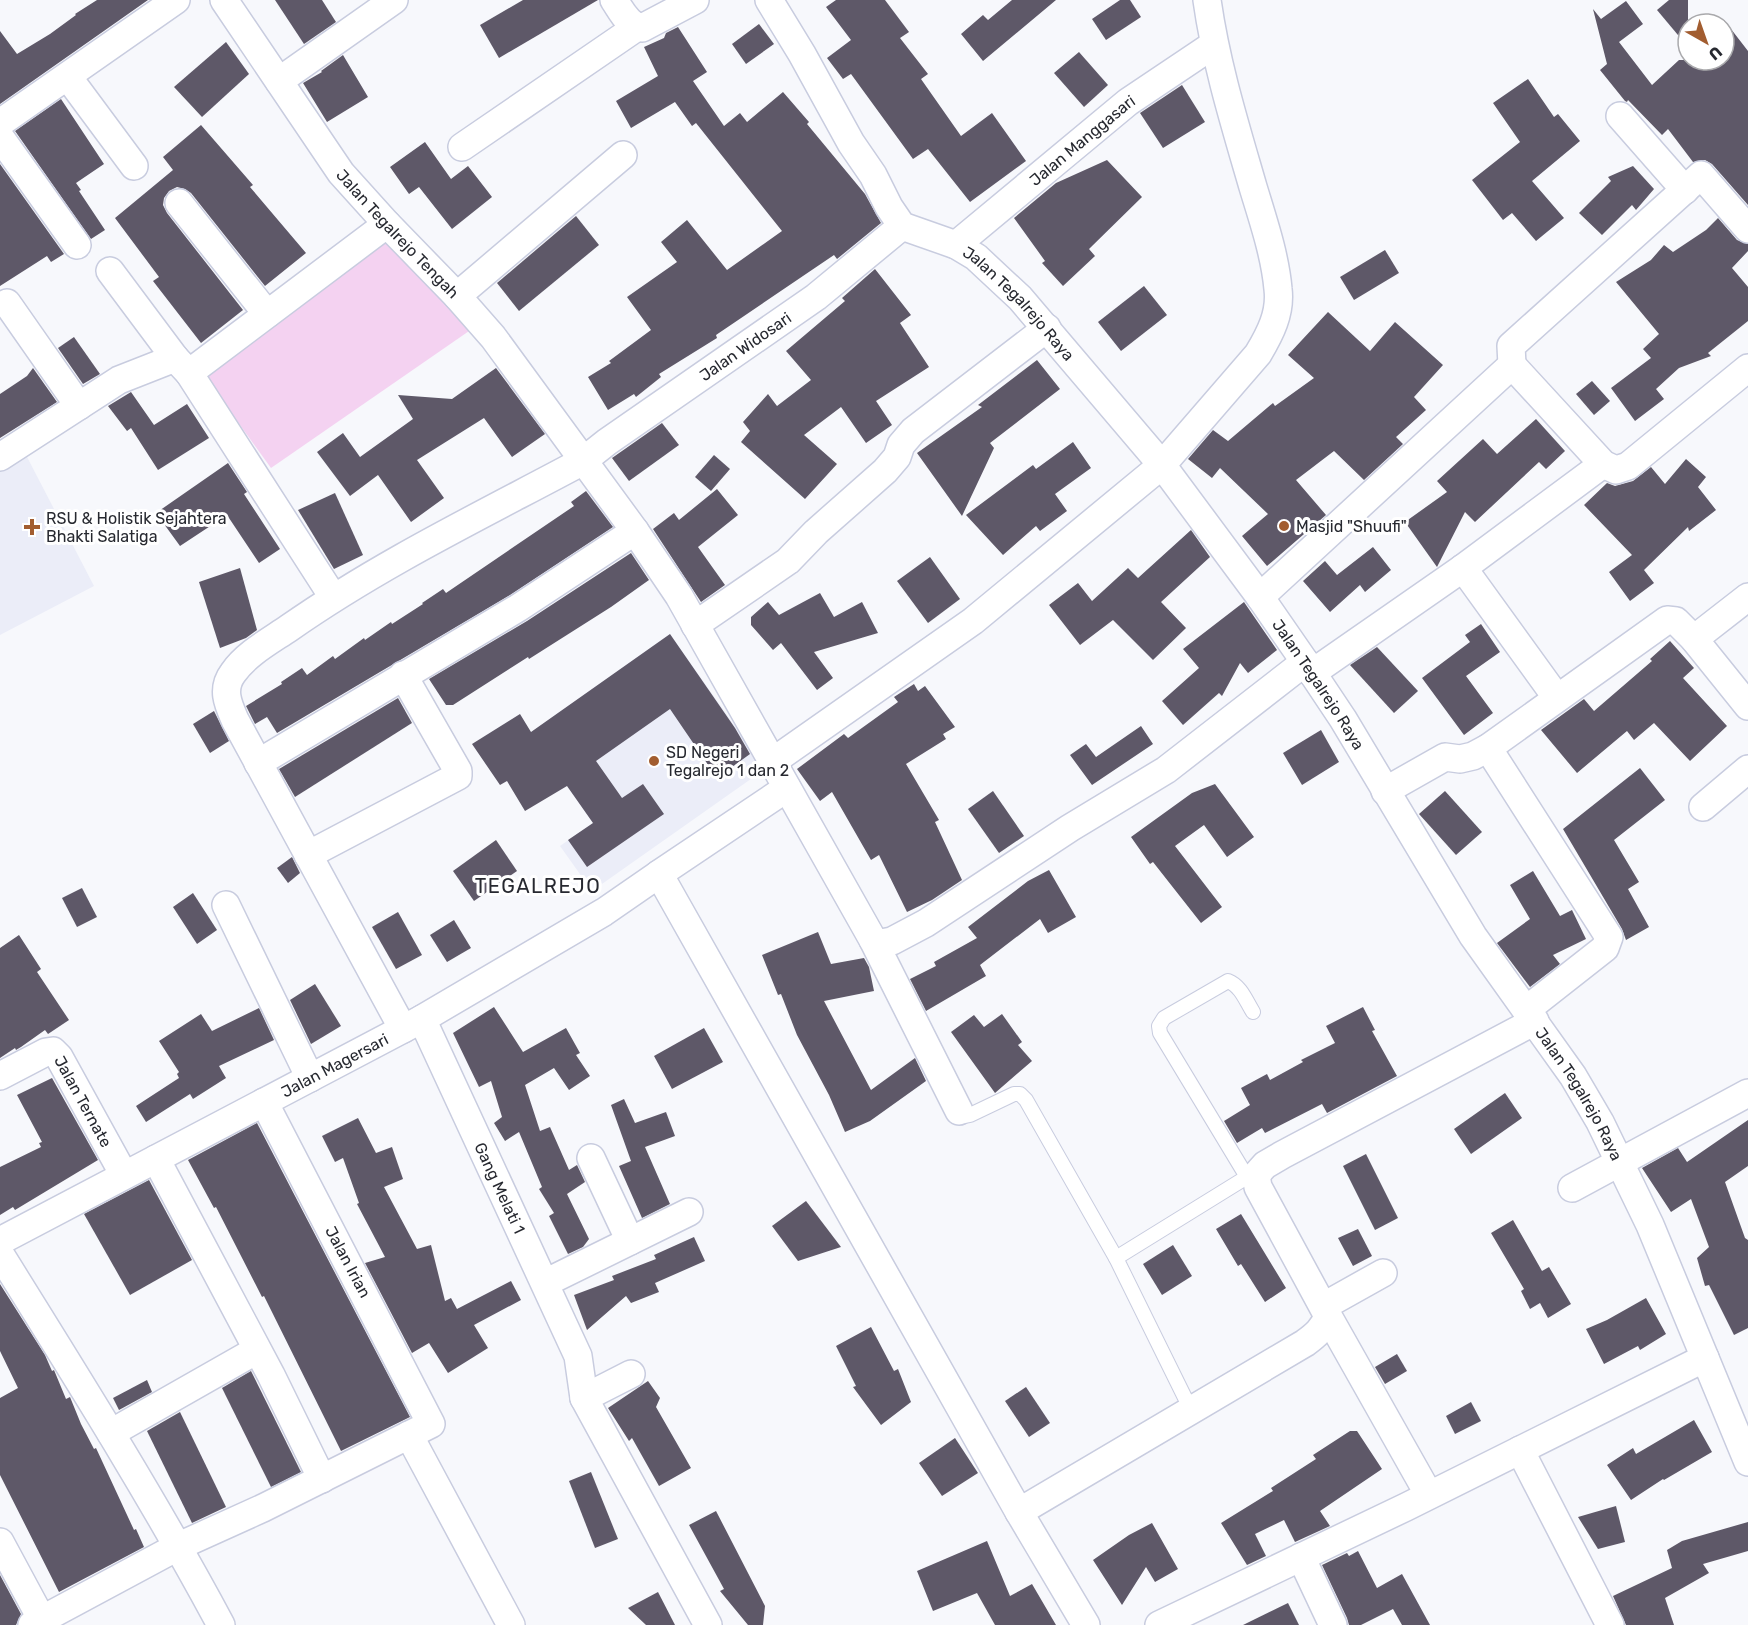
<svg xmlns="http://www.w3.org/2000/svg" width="1748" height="1625" viewBox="0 0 1748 1625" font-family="Rubik,sans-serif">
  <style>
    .built { fill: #ebedf8 }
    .green { fill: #f4d2f1 }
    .building { fill: #5e5868 }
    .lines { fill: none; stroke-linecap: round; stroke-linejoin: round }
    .service-casing { stroke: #c8ccdf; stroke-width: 16 }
    .minor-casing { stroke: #c8ccdf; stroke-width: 30 }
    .service { stroke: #fff; stroke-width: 14 }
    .minor { stroke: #fff; stroke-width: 27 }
    .poi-dot { fill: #a25d30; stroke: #fff; stroke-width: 2 }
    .labels { text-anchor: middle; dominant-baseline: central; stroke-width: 6; stroke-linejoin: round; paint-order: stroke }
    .street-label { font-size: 16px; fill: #272930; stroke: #fff }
    .poi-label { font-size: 16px; fill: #272930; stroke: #fff; text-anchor: start }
    .quarter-label { font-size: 20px; letter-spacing: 1.5px; fill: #272930; stroke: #fff }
  </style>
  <rect width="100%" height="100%" fill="#f7f8fc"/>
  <!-- built -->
  <g class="built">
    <path d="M26 455 94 586 0 635V468Z"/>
    <path d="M670 634 765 769 592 891 560 846 593 823 530 733Z"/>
  </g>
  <!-- green -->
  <path class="green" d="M387 233 472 329 271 468 201 371Z"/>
  <!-- building -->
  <g class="building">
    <path d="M97 0H148L0 104V31L17 54 50 34 76 15 75 14Z"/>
    <path d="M275 0H322L336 22 304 44Z"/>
    <path d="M523 0H598L499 58 480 25Z"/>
    <path d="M836 0H885L909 32 900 38 928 74 921 79 961 136 992 113 1026 161 970 202 928 149 913 159 851 74 843 79 827 58 851 40 826 7Z"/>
    <path d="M1012 0H1056L983 61 961 34 983 15 988 20Z"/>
    <path d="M1120 0H1130L1141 17 1106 40 1092 19Z"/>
    <path d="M1669 0H1688V47L1657 10Z"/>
    <path d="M1626 1 1643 24 1619 42 1652 85 1679 60H1724V20L1748 51V205L1712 164 1705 160 1693 162 1668 129 1662 135 1628 100 1627 102 1625 101 1600 70 1607 64 1593 9 1601 19Z"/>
    <path d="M759 24 774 44 746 64 732 44Z"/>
    <path d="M678 27 707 72 693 81 724 126 740 113 747 122 783 92 809 122 807 124 865 194 881 223 837 259 834 255 716 335 717 338 659 374 661 377 636 397 634 394 608 410 588 377 611 363 609 361 651 330 627 297 677 262 661 242 687 220 727 270 782 231 696 123 692 126 675 102 631 128 616 101 658 76 644 47 664 38 666 33Z"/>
    <path d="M226 42 249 74 202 117 174 87Z"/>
    <path d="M1079 52 1108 85 1084 107 1054 73Z"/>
    <path d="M343 55 368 97 327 122 303 83 322 72 321 71Z"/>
    <path d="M1528 79 1554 117 1558 114 1580 141 1532 181 1564 218 1536 241 1512 213 1503 220 1472 180 1520 142 1493 103Z"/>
    <path d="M1182 85 1205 122 1163 148 1140 113Z"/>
    <path d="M61 99 104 164 76 183 81 190 79 191 105 230 91 239 15 131Z"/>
    <path d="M201 125 253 185 250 187 306 253 265 286 191 193 185 189 177 187 169 191 164 198 163 205 167 213 243 310 201 343 153 281 159 277 115 218 173 170 163 157Z"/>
    <path d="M425 142 451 179 468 166 492 197 452 229 419 187 409 194 390 167Z"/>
    <path d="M1107 160 1142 197 1089 249 1095 256 1063 286 1042 263 1045 261 1014 218 1056 183Z"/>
    <path d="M0 164 64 254 51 262 47 256 0 286Z"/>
    <path d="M1633 166 1654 189 1636 210 1632 205 1602 235 1579 213 1611 181 1608 177Z"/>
    <path d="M576 216 599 245 519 311 497 283Z"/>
    <path d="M1718 218 1737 240 1748 244V251L1732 268 1748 287V321L1708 353 1711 356 1679 368 1656 389 1664 399 1635 421 1611 388 1651 358 1643 349 1659 334 1616 282 1651 260 1664 245 1673 252 1706 230Z"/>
    <path d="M1385 250 1399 273 1354 300 1340 277Z"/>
    <path d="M875 269 911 315 900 323 929 367 876 401 892 425 866 443 841 407 804 435 837 464 805 499 741 442 750 431 743 422 768 394 777 406 811 380 786 351 845 301 842 298Z"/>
    <path d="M1144 286 1167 315 1121 351 1098 322Z"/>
    <path d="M1328 312 1370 351 1395 322 1443 365 1414 397 1426 410 1396 437 1403 444 1364 480 1334 451 1296 480 1326 515 1267 566 1242 536 1268 514 1220 468 1212 478 1188 459 1213 430 1228 441 1273 403 1275 406 1314 378 1288 355Z"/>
    <path d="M74 337 100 374 83 384 58 348Z"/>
    <path d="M1037 360 1060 389 990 443 994 448 962 516 917 453 982 407 978 405Z"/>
    <path d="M33 368 57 402 0 438V394L27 376Z"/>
    <path d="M496 368 545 434 512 457 484 418 417 460 444 498 411 522 378 475 350 496 317 452 343 433 360 457 413 419 398 395 452 399Z"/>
    <path d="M1592 381 1610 401 1594 415 1576 394Z"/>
    <path d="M131 392 154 425 187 404 209 438 158 470 131 428 127 431 108 406Z"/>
    <path d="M1536 419 1565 451 1546 469 1539 462 1475 522 1465 512 1437 567 1405 522 1447 492 1437 481 1483 439 1497 454Z"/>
    <path d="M662 423 679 445 629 481 612 458Z"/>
    <path d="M1073 442 1091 468 1055 494 1067 511 1040 531 1036 526 1003 555 966 515 1033 465 1036 469Z"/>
    <path d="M714 455 730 469 711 491 695 477Z"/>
    <path d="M1686 459 1706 477 1698 487 1716 510 1689 531 1688 527 1644 570 1654 583 1630 601 1609 572 1632 555 1584 505 1607 483 1615 486 1633 481 1651 467 1665 484Z"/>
    <path d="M228 463 247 492 244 494 280 549 259 563 227 515 180 546 156 513Z"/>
    <path d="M717 489 738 515 698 547 725 585 701 602 653 529 674 513 679 520Z"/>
    <path d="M586 491 613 527 510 595 277 733 267 717 255 724 246 706 282 684 281 682 302 668 307 675 333 656 335 659 364 638 365 640 391 622 392 624 423 604 422 603 443 589 446 593 574 506 571 502Z"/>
    <path d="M335 493 363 555 334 569 298 510Z"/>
    <path d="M1191 530 1210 557 1161 602 1186 628 1153 660 1113 620 1080 645 1049 605 1078 583 1092 601 1128 568 1138 578Z"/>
    <path d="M1373 547 1391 570 1365 592 1360 585 1330 612 1303 581 1325 561 1337 575Z"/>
    <path d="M631 553 649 580 611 607 529 659 528 657 453 705H446L429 679 527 621Z"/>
    <path d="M930 557 960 599 928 623 897 581Z"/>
    <path d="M240 568 257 630 246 638 220 648 199 582Z"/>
    <path d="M820 593 834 617 862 602 878 633 814 652 833 678 817 690 781 643 773 650 751 625V617L768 602 779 615Z"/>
    <path d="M1244 602 1277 650 1248 673 1240 663 1222 696 1219 693 1183 725 1162 701 1199 668 1183 649Z"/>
    <path d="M1481 624 1500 652 1466 676 1493 713 1464 735 1422 678 1470 642 1465 635Z"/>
    <path d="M670 634 735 728 750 754 717 778 670 709 596 761 622 798 643 784 664 814 587 867 568 840 593 823 567 786 525 811 507 781 500 785 472 744 520 714 531 732Z"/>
    <path d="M1670 641 1694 668 1683 678 1727 726 1690 761 1654 723 1634 740 1627 731 1577 773 1541 730 1584 699 1594 711 1652 661 1650 659Z"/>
    <path d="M1377 647 1418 691 1394 713 1350 665Z"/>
    <path d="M914 684 918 691 925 686 955 727 943 734 946 739 906 764 939 820 935 822 962 880 932 900 907 912 879 855 871 860 832 792 820 801 797 769 844 734 848 738 898 702 894 697Z"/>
    <path d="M398 698 412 723 295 797 279 769Z"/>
    <path d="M214 711 229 741 210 753 193 724Z"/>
    <path d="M1141 726 1153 744 1092 785 1070 755 1086 744 1096 757Z"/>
    <path d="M1321 730 1339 762 1302 785 1283 753Z"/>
    <path d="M1640 768 1665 800 1614 840 1639 882 1628 889 1649 927 1626 940 1622 929 1563 829Z"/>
    <path d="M1215 784 1254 837 1227 857 1204 825 1175 846 1222 907 1201 923 1153 862 1150 864 1131 837 1192 793Z"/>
    <path d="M993 791 1024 836 999 853 968 809Z"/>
    <path d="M1445 791 1482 832 1456 855 1419 814Z"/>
    <path d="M496 840 517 871 474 901 453 871Z"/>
    <path d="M292 857 300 873 288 883 277 868Z"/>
    <path d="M1049 870 1076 917 1048 933 1040 919 980 965 986 976 926 1011 910 979 936 966 934 962 977 938 968 927 1028 881Z"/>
    <path d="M1533 871 1560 916 1572 910 1586 939 1553 955 1560 964 1530 987 1497 943 1530 919 1510 885Z"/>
    <path d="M82 888 97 917 77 927 62 898Z"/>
    <path d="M193 893 217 930 197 944 173 907Z"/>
    <path d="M398 912 422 955 396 969 372 927Z"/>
    <path d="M454 920 471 948 447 962 430 935Z"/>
    <path d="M818 932 831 964 864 958 869 967 874 991 824 1001 871 1090 915 1058 926 1081 870 1121 845 1132 829 1095 797 1035 781 994 778 995 762 955Z"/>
    <path d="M19 935 41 969 37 972 69 1020 48 1034 45 1030 21 1047 16 1050 15 1048 0 1058V948Z"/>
    <path d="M315 984 341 1026 311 1044 290 1000Z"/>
    <path d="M494 1007 523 1052 566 1028 580 1053 576 1055 590 1076 569 1090 554 1068 525 1085 540 1131 550 1127 569 1170 577 1165 585 1182 567 1194 589 1239 583 1247 568 1254 549 1216 554 1213 539 1189 542 1187 519 1132 505 1141 494 1123 502 1117 491 1081 479 1087 453 1033Z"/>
    <path d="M1363 1007 1375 1030 1372 1031 1397 1076 1327 1113 1322 1104 1265 1133 1262 1128 1237 1143 1224 1121 1250 1105 1241 1088 1267 1074 1270 1080 1303 1062 1301 1060 1335 1043 1326 1026Z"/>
    <path d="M259 1008 274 1040 219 1066 226 1078 193 1099 190 1094 146 1122 136 1106 179 1078 177 1074 179 1072 159 1041 201 1014 212 1031Z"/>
    <path d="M1002 1014 1022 1042 1018 1045 1032 1061 995 1093 951 1032 974 1015 984 1027Z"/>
    <path d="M704 1028 723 1062 672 1089 654 1056Z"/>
    <path d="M52 1078 98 1160 15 1210 13 1207 0 1215V1167L41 1147 39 1143 42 1142 17 1095Z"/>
    <path d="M1505 1093 1522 1118 1471 1154 1454 1129Z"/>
    <path d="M624 1099 635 1123 666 1112 675 1136 645 1147 670 1204 642 1218 619 1166 631 1161 611 1105Z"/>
    <path d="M358 1118 376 1153 392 1147 403 1179 384 1187 417 1249 431 1245 445 1301 451 1298 457 1309 511 1281 521 1300 474 1325 488 1348 448 1373 429 1343 412 1353 365 1263 385 1257 357 1204 359 1203 343 1158 335 1162 322 1136Z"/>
    <path d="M1748 1120V1166L1725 1182 1745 1238 1748 1240V1328L1734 1335 1709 1285 1705 1286 1697 1258 1709 1247 1691 1199 1671 1212 1642 1168 1678 1148 1687 1162Z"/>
    <path d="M257 1123 410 1417 341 1451 264 1296 262 1297 216 1207 214 1208 188 1160Z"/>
    <path d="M1366 1154 1398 1218 1375 1230 1343 1166Z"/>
    <path d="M149 1180 192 1260 130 1295 84 1214Z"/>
    <path d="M806 1201 841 1247 798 1261 772 1226Z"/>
    <path d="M1241 1214 1286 1288 1265 1302 1241 1264 1238 1266 1216 1229Z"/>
    <path d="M1513 1220 1542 1271 1549 1267 1571 1304 1548 1318 1540 1303 1530 1309 1521 1291 1524 1289 1491 1233Z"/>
    <path d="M1358 1229 1372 1256 1353 1266 1338 1238Z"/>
    <path d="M694 1237 705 1261 655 1283 659 1292 631 1303 626 1296 587 1330 574 1295 614 1280 612 1276 656 1259 654 1255Z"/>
    <path d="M1173 1245 1192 1276 1162 1295 1143 1264Z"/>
    <path d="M0 1284 45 1355 52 1371 54 1370 66 1399 70 1397 81 1424 94 1449 96 1448 134 1530 136 1529 144 1547 59 1592 0 1475V1398L18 1388 0 1351Z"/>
    <path d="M1646 1298 1666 1334 1640 1350 1638 1346 1604 1364 1586 1329 1607 1320Z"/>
    <path d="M871 1327 894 1371 898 1369 911 1402 881 1425 853 1387 856 1386 836 1346Z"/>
    <path d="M1397 1354 1407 1371 1385 1384 1375 1367Z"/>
    <path d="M251 1371 301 1472 271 1487 222 1388Z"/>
    <path d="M147 1380 152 1392 119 1410 113 1398Z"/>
    <path d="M648 1381 660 1398 656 1407 691 1468 659 1486 632 1438 629 1441 608 1408Z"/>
    <path d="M1026 1387 1050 1423 1029 1437 1005 1401Z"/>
    <path d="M1471 1402 1481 1421 1455 1434 1446 1416Z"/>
    <path d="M180 1412 226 1507 192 1523 147 1431Z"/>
    <path d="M1694 1420 1712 1452 1664 1480 1663 1479 1631 1500 1607 1465 1633 1448 1636 1454Z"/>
    <path d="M1350 1431H1357L1382 1469 1320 1511 1330 1526 1295 1542 1284 1520 1255 1534 1266 1556 1247 1565 1221 1523 1273 1491 1271 1488 1316 1459 1313 1455Z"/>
    <path d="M955 1438 978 1473 942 1496 919 1463Z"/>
    <path d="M591 1472 618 1539 595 1548 569 1481Z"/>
    <path d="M1616 1506 1625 1542 1598 1549 1578 1517Z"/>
    <path d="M716 1511 765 1606 763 1625H748L720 1591 724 1589 689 1525Z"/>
    <path d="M1748 1522V1551L1703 1564 1709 1573 1665 1598 1674 1625H1626L1613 1596 1672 1568 1667 1550 1682 1541Z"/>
    <path d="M1152 1523 1178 1569 1155 1582 1146 1567 1122 1605 1093 1560 1129 1535Z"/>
    <path d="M987 1541 1010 1596 1032 1584 1056 1625H995L977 1593 933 1611 917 1571Z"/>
    <path d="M1358 1551 1377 1588 1402 1574 1430 1625H1402L1393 1609 1361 1625H1349L1347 1618 1322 1565 1347 1553 1349 1556Z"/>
    <path d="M0 1575 21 1614 16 1625H0Z"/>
    <path d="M658 1592 675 1625H646L628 1608Z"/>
    <path d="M1288 1603 1299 1625H1243Z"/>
  </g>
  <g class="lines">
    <defs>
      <g id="service">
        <path d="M959 1111 965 1116 970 1115 1014 1094H1020L1026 1100 1116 1258"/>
        <path d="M1247 1177 1160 1033 1159 1026 1164 1018 1228 981C1241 986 1246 1001 1253 1012"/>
        <path d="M1191 1410 1116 1258 1247 1177 1256 1175"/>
      </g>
      <g id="minor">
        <path id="s1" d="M224 0 341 173 387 224 457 296 493 337 635 531 679 596 873 940 881 943 892 941 926 923 1070 828 1166 770 1305 662"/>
        <path d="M614 0C621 10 628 26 642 28L695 0"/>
        <path id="s2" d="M769 0 802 54 851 143 873 175 889 207 902 226 956 245 976 257 1020 298 1162 465 1260 597 1305 662 1343 719 1473 936 1573 1076 1600 1122 1650 1225 1748 1462"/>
        <path d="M68 77 134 166"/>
        <path d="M279 81 394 0"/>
        <path d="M1620 116 1685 190"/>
        <path d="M0 123 176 0"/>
        <path d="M0 137 77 245"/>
        <path d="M462 147 637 27"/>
        <path d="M179 203 267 314"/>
        <path id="s3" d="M956 245 1128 102 1213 45"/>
        <path d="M110 271 175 358"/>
        <path d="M457 296 623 155"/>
        <path d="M7 303 79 406"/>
        <path d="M1512 365 1511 346 1701 175 1748 229"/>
        <path d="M189 373 333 597"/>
        <path d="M0 457 119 380 175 358 189 373 387 224"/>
        <path d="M1463 568 1557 698"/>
        <path d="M1260 597 1512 365 1603 464 1616 470 1628 466 1748 368"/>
        <path d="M695 625 788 561 816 532 885 471 897 457 901 445 913 431 1047 328"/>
        <path d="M1694 639 1748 597"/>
        <path d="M1312 673 1463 568 1603 464"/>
        <path d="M1488 748 1609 937 1605 948 1526 1010"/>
        <path d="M772 762 973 621 1162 465 1258 354C1270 334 1281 313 1278 289 1275 255 1263 220 1253 187 1235 125 1216 64 1207 0"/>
        <path d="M258 763 518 608 635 531"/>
        <path d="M787 788 659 874 1019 1512 1086 1625"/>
        <path d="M1385 791 1445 757 1460 759 1473 756 1488 748 1667 620 1676 621 1694 639 1748 706"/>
        <path d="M1703 807 1748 769"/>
        <path d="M308 855 458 776V771L403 675"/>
        <path d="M226 905 310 1078"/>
        <path d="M873 940 959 1111"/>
        <path id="s4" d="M422 1019 578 1356 584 1398 708 1625"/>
        <path id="s5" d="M403 1029 235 720C228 704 221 689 233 673 246 654 270 641 289 628 382 563 484 514 583 461L607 442 816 297 902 226"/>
        <path id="s6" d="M0 1076 46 1052 53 1051 59 1057 124 1175"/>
        <path d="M591 1158 630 1241"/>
        <path d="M156 1159 271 1375 322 1479"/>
        <path d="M1572 1188 1748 1093"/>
        <path id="s7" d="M0 1241 422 1019 604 912 659 874"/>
        <path d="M0 1254C76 1376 153 1498 221 1625"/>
        <path d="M545 1283 689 1212"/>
        <path d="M1324 1306 1383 1273"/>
        <path d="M1328 1316 1429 1495"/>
        <path d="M584 1398 631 1374"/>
        <path d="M111 1433 257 1350"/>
        <path d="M409 1435 511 1625"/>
        <path d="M1520 1450 1610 1625"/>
        <path d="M1019 1512 1305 1343C1316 1335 1323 1329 1328 1316L1258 1187 1256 1175 1265 1165 1282 1155 1535 1021"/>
        <path d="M0 1542 42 1620"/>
        <path d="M1301 1557 1333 1625"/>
        <path d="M32 1625 179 1546 263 1508 431 1424 264 1102"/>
        <path d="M1159 1625 1406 1507 1705 1358"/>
      </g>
    </defs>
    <!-- service casing -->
    <use href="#service" class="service-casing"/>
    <!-- minor casing -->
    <use href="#minor" class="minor-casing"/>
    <!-- service -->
    <use href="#service" class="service"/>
    <!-- minor -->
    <use href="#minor" class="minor"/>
  </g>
  <!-- markers -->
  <g class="poi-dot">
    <circle cx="1284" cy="526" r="6"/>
    <path d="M29 518h6v6h6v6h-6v6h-6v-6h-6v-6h6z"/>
    <circle cx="654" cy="761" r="6"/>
  </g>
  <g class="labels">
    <!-- street labels -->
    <g class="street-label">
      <text stroke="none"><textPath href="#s3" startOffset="164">Jalan Manggasari</textPath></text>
      <text stroke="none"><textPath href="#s1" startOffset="292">Jalan Tegalrejo Tengah</textPath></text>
      <text stroke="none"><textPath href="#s2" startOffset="406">Jalan Tegalrejo Raya</textPath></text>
      <text stroke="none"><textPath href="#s5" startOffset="1011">Jalan Widosari</textPath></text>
      <text stroke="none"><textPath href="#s2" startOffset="892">Jalan Tegalrejo Raya</textPath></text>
      <text stroke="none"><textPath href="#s7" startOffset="378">Jalan Magersari</textPath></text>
      <text stroke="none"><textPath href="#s2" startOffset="1378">Jalan Tegalrejo Raya</textPath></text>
      <text stroke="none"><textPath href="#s6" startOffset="118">Jalan Ternate</textPath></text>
      <text stroke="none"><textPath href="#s4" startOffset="186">Gang Melati 1</textPath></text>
      <text transform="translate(348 1262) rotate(62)">Jalan Irian</text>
    </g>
    <!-- poi labels -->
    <g class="poi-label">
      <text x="46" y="518">RSU &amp; Holistik Sejahtera<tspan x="46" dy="18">Bhakti Salatiga</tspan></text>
      <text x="1296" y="526">Masjid "Shuufi"</text>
      <text x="666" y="752">SD Negeri<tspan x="666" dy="18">Tegalrejo 1 dan 2</tspan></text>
    </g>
    <!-- quarter labels -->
    <g class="quarter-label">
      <text x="538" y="886">TEGALREJO</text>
    </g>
  </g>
  <!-- north arrow -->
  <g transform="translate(1706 42) rotate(140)"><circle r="28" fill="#ffffff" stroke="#a9a9ac" stroke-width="1.5"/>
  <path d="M0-4.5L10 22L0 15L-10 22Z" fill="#a25d30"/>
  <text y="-9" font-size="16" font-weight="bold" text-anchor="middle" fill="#272930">U</text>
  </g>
</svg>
